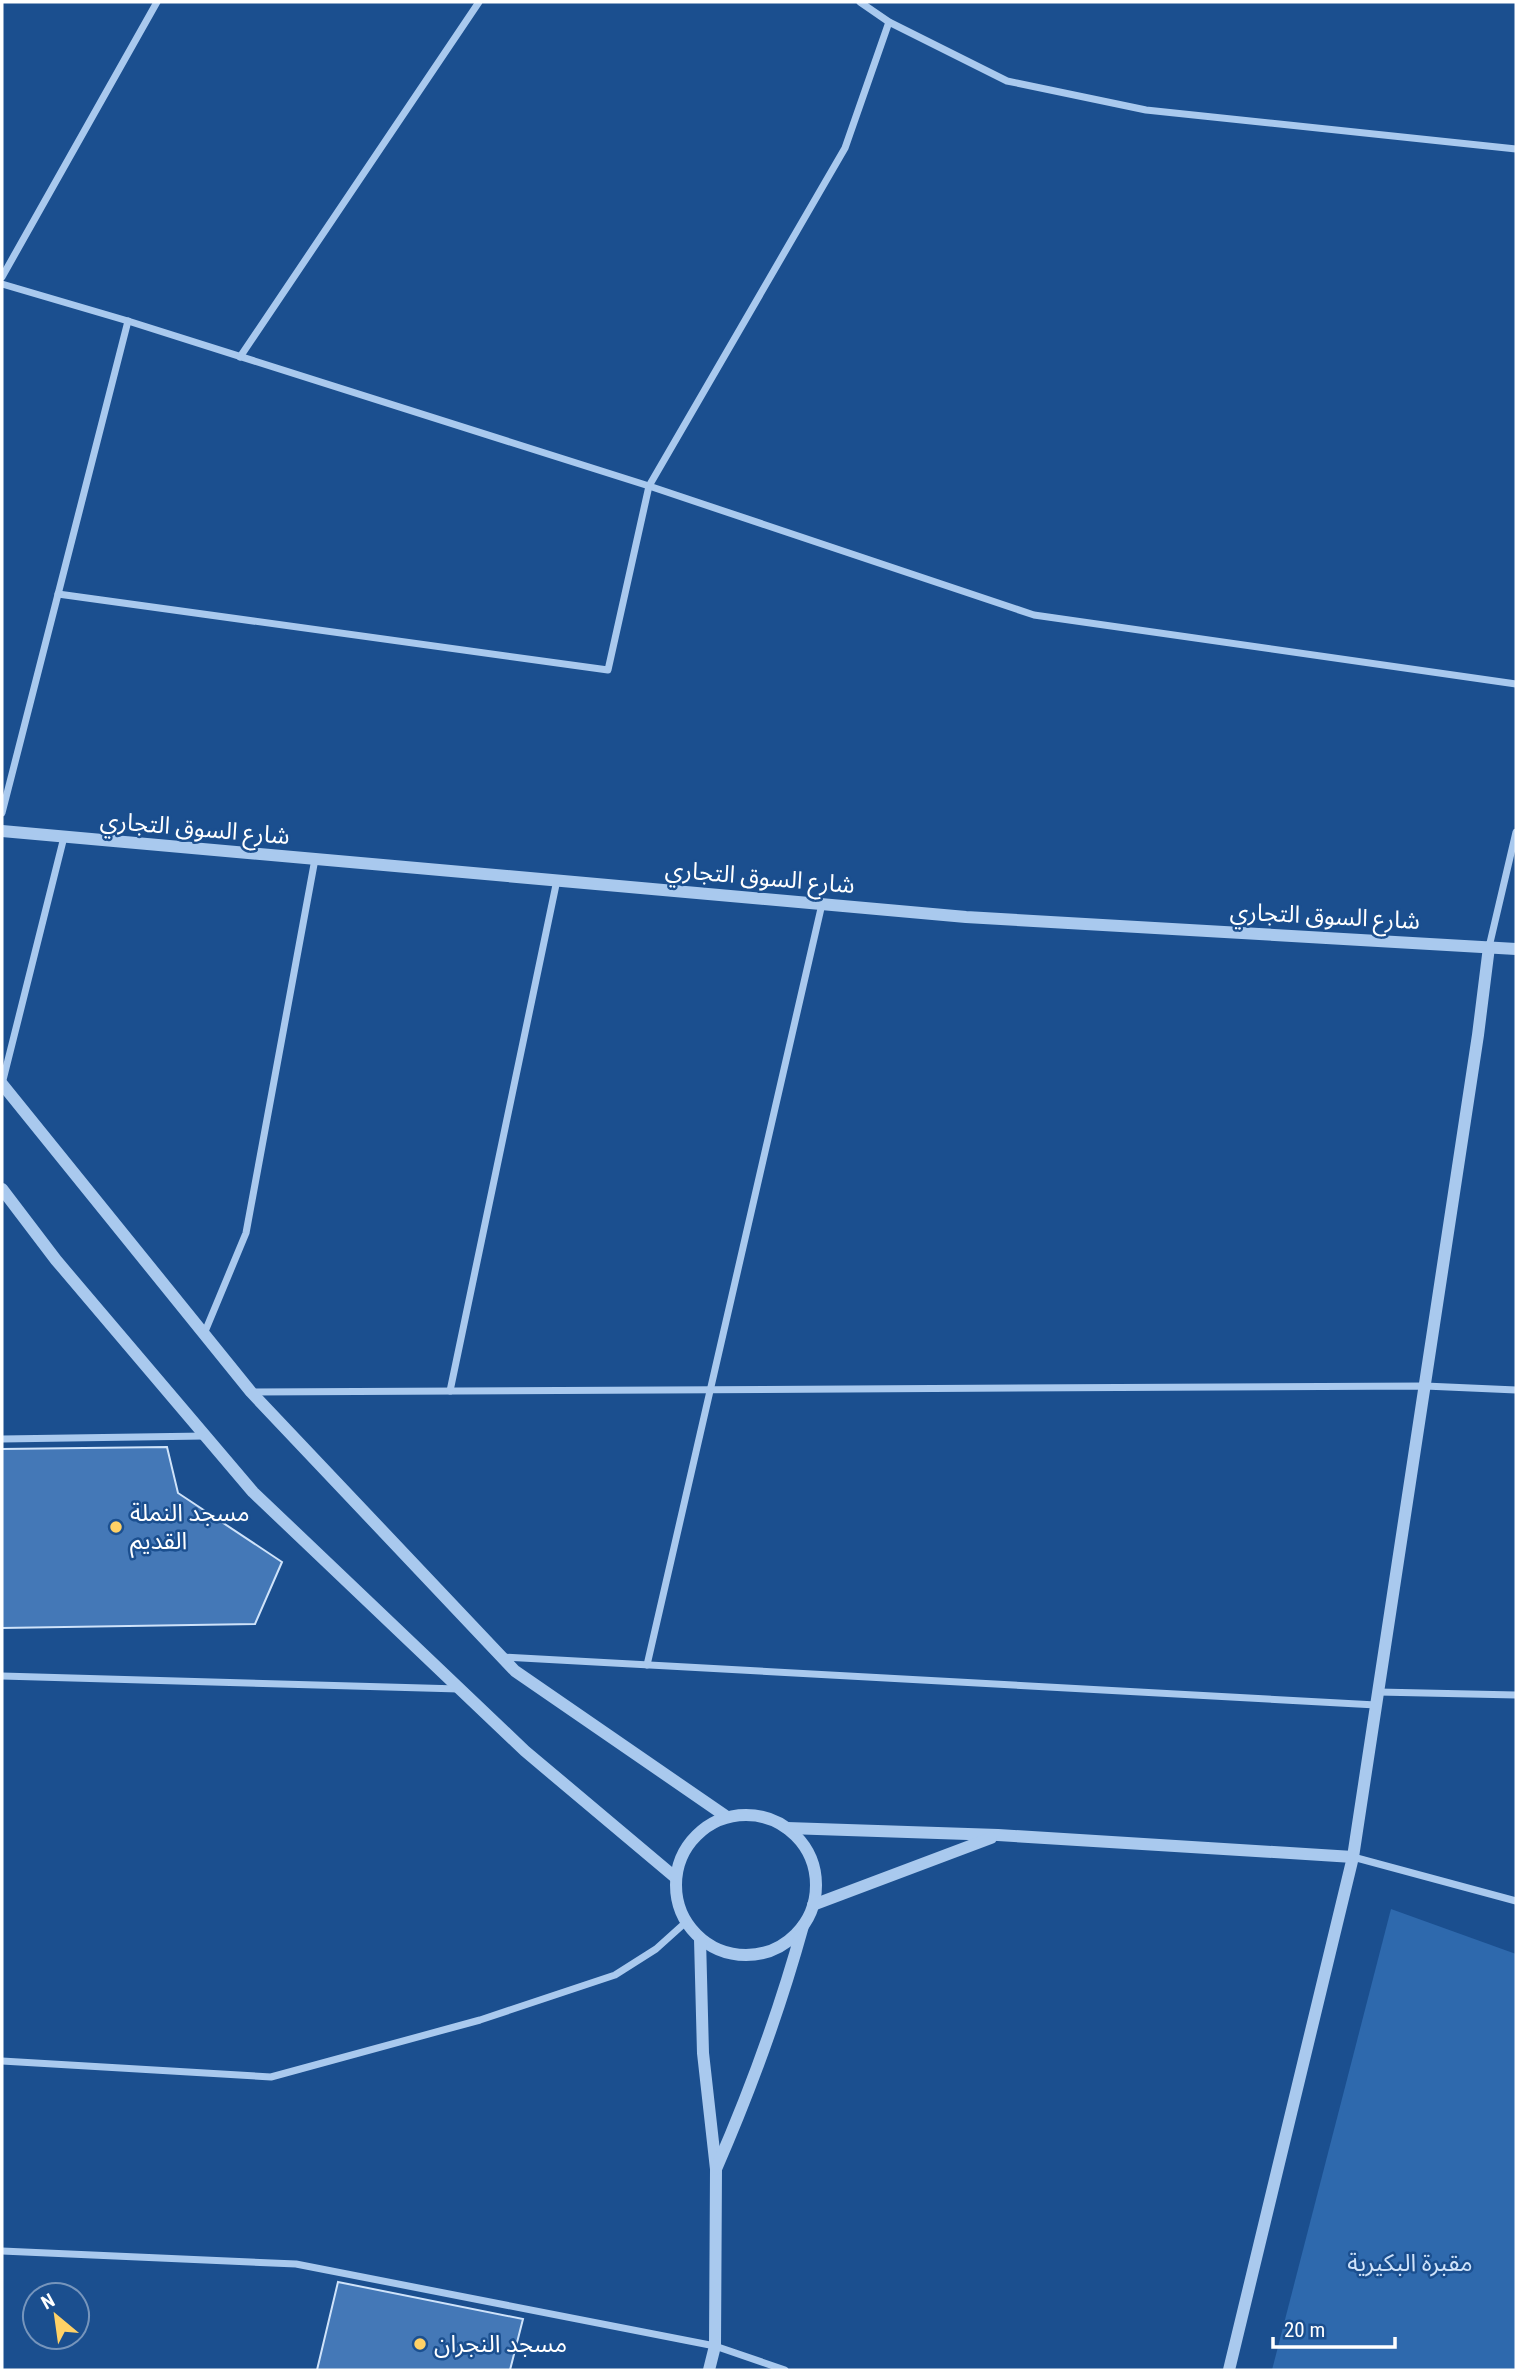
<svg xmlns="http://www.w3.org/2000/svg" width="1518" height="2372" viewBox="0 0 1518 2372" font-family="'Roboto Condensed','Noto Sans Arabic',sans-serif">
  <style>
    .green { fill: #2e69ad }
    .building { fill: #4478b7; stroke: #cfe3fa; stroke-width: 2 }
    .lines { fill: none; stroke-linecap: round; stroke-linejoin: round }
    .minor { stroke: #a9c9ee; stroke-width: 7 }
    .tertiary { stroke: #a9c9ee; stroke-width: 12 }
    .poi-dot { fill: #ffd166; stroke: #1b4f8f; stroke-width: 2.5 }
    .labels { text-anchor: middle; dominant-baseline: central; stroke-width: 5; stroke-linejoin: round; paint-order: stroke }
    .street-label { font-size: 24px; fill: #fff; stroke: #1b4f8f }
    .poi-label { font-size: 24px; fill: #fff; stroke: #1b4f8f; text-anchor: start }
    .park-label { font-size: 24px; fill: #cfe3fa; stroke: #1b4f8f }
  </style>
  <rect width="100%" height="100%" fill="#1b4f8f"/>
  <!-- green -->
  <path class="green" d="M1391 1909 1516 1954V2370H1272Z"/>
  <!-- building -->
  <g class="building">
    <path d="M167 1447 178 1493 282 1562 255 1624 2 1628V1449Z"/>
    <path d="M338 2282 523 2319 510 2370H317Z"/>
  </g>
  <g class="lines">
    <!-- minor -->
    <g class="minor">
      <path d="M860 2 889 22 1007 81 1146 110 1516 149"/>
      <path d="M2 277 157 2"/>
      <path d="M2 284 128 321 649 486 1034 615 1516 684"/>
      <path d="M240 357 479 2"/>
      <path d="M58 594 608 670 649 486 845 148 889 22"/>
      <path d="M2 813 128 321"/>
      <path d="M1489 947 1516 832"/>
      <path d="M2 1084 64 837"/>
      <path d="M204 1334 246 1233 315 859"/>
      <path d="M450 1391 557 880"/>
      <path d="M252 1392 1425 1386 1516 1390"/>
      <path d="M2 1439 205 1436"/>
      <path d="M503 1657 1376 1705"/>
      <path d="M647 1665 822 904"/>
      <path d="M2 1676 459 1689"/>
      <path d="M1378 1692 1516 1695"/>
      <path d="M1353 1857 1516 1901"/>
      <path d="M2 2061 271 2077 480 2020 615 1975 656 1949 686 1922"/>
      <path d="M2 2251 296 2264 715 2346 785 2370"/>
    </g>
    <!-- tertiary -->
    <g class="tertiary">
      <path d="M2 831 966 917 1516 949"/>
      <path d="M2 1084 251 1392 515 1671 727 1817"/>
      <path d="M2 1189 56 1260 253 1492 525 1751 676 1878"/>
      <circle cx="746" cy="1885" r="70"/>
      <path d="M787 1828 998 1835 1353 1857"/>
      <path d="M813 1905 991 1838"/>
      <path d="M700 1939 703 2053 716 2169 715 2346 709 2370"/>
      <path d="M716 2169C751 2089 780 2009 803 1926"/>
      <path d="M1229 2370 1353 1857 1478 1035 1489 947"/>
    </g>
  </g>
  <!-- markers -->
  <g class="poi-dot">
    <circle cx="116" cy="1527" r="7"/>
    <circle cx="420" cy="2344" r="7"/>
  </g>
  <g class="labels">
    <!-- street labels -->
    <g class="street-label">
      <text transform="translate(195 828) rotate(5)">شارع السوق التجاري</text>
      <text transform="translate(760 877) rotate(5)">شارع السوق التجاري</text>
      <text transform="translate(1325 916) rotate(3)">شارع السوق التجاري</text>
    </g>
    <!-- poi labels -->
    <g class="poi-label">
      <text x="130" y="1513">مسجد النملة<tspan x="130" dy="28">القديم</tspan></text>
      <text x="434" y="2344">مسجد النجران</text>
    </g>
    <!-- park labels -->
    <g class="park-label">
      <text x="1410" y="2263">مقبرة البكيرية</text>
    </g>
  </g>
  <!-- border -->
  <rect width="1518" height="2372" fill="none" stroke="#ffffff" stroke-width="7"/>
  <!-- north arrow -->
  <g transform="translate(56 2316) rotate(331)"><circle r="33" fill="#1b4f8f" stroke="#7695bc" stroke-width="2"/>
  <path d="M0-5L12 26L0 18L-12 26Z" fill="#ffd166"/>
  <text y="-10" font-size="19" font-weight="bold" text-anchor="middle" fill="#ffffff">N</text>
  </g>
  <!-- scale -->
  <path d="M1273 2337v10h122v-10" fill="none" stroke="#ffffff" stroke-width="3.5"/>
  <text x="1284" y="2337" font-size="21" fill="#ffffff" stroke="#1b4f8f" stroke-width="5" paint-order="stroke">20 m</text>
</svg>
